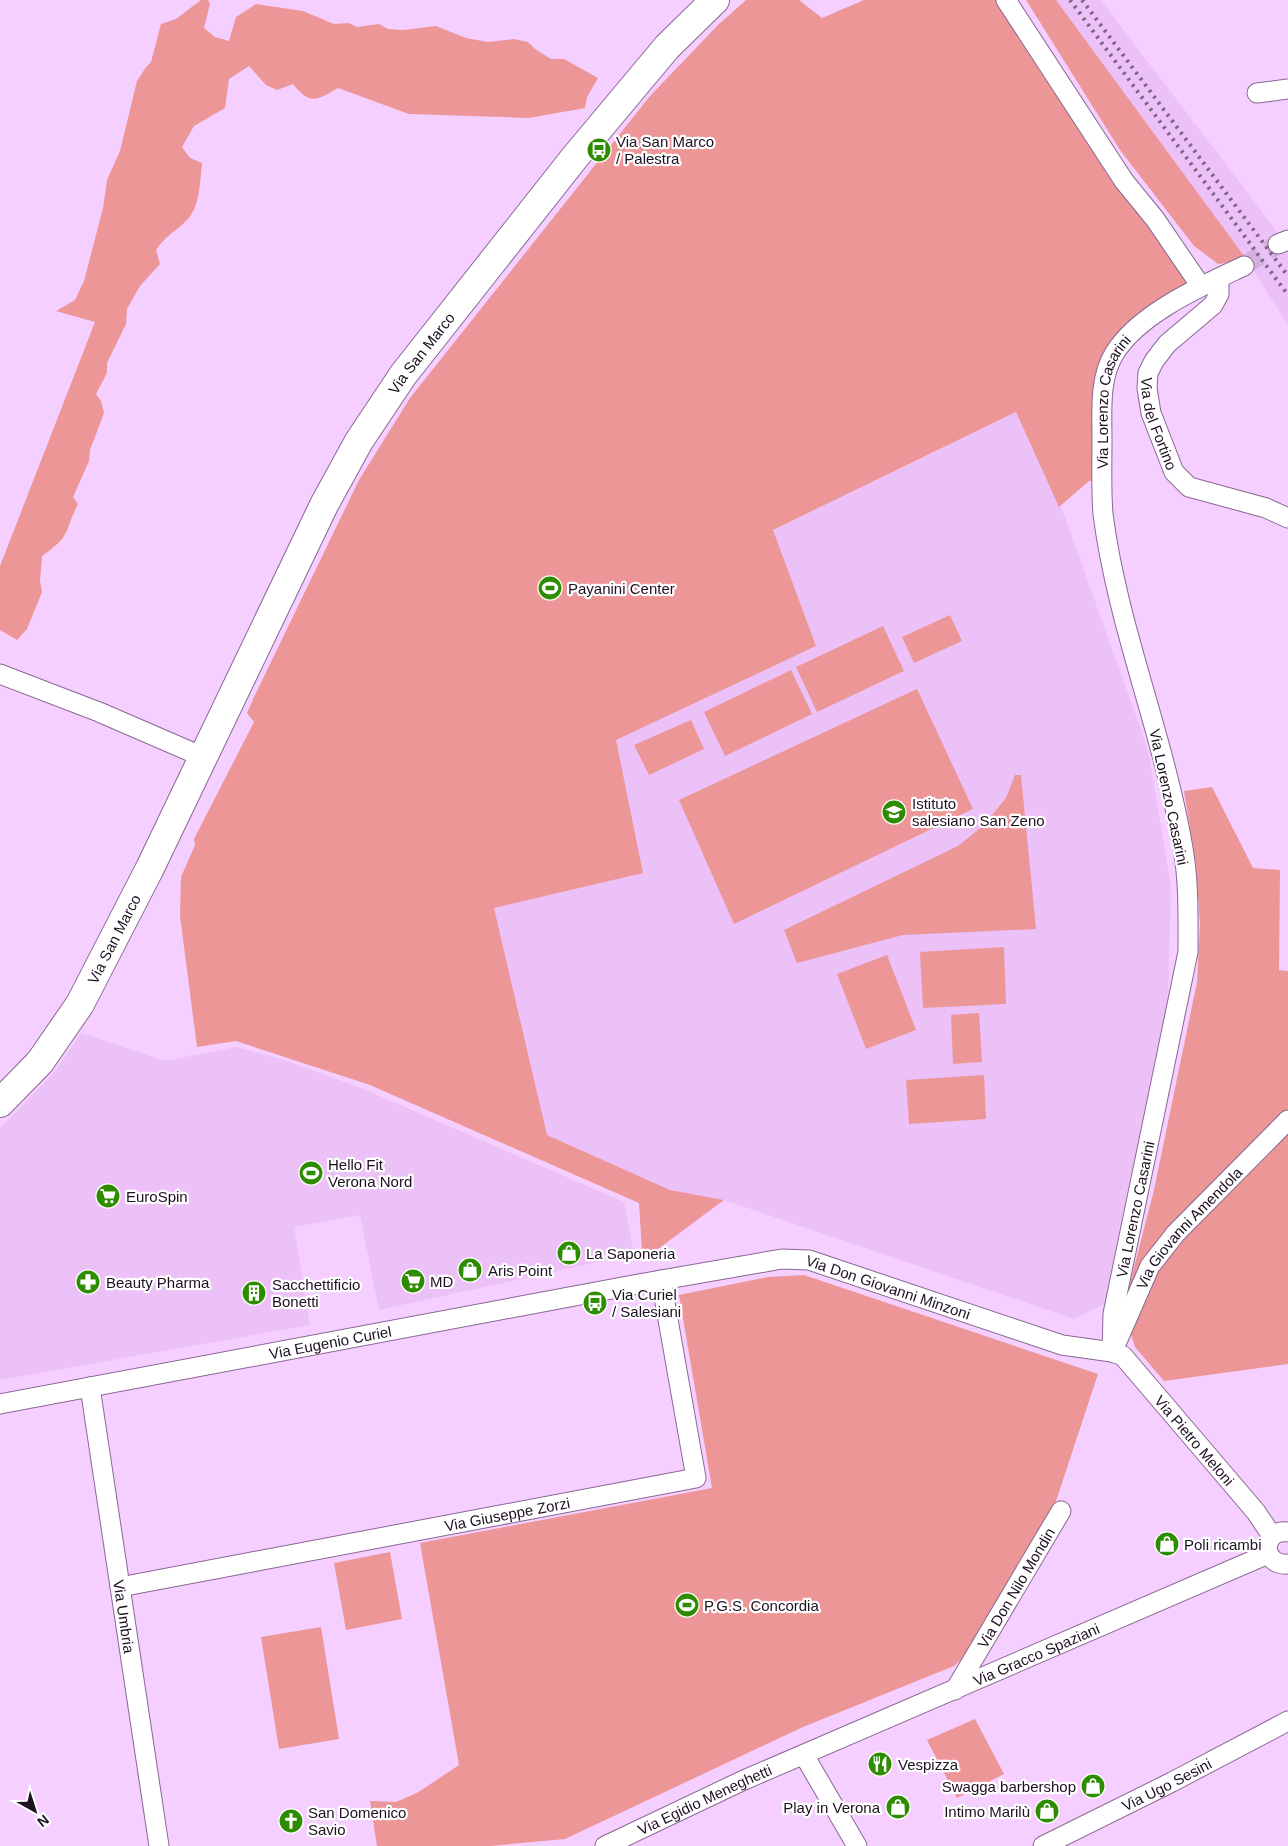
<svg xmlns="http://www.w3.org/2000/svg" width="1288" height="1846" viewBox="0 0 1288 1846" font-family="Arial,sans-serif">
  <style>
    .built { fill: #ecc1f7 }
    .green { fill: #ed9697 }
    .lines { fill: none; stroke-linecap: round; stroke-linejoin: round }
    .street-tunnel { stroke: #d5b2de; stroke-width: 19; stroke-dasharray: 19 9; stroke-linecap: butt }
    .street-casing { stroke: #896792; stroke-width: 21 }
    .secondary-casing { stroke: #896792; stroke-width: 30 }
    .street { stroke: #fff; stroke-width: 19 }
    .secondary { stroke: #fff; stroke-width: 28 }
    .rail { stroke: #7e6584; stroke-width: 4; stroke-dasharray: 2.5 5; stroke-linecap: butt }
    .labels { text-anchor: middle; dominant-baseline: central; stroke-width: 4.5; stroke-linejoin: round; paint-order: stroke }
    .poi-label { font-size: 15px; fill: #1d1021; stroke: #fff; text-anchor: start }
    .street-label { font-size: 15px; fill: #1d1021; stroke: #fff }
  </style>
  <rect width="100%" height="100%" fill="#f5cfff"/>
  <!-- built -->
  <g class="built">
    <path d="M1056 0H1101L1281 237 1288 248V325L1247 260Z"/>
    <path d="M1017 412 1065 517 1148 750 1171 886 1168 997 1104 1304 1074 1319 724 1200 670 1190 547 1135 494 908 643 873 615 740 816 646 773 530Z"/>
    <path d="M81 1033 165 1061 236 1047 284 1060 361 1088 624 1202 634 1254 379 1310 360 1215 294 1227 310 1325 0 1380V1128L53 1074Z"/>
  </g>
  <!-- green -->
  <g class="green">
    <path d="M201 0H208L210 4 204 28 215 37 229 41 236 17 256 4 303 11 334 24 349 23 357 27 379 24 388 29 403 30 436 26 466 38 488 42 514 39 528 42 535 49 551 59H564L598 78 587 97 585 108 529 118 409 114 338 88C316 101 310 105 293 84L277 90 266 85 249 66 229 79 225 108 194 126 182 147 190 158 202 163C200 181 200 207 187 220 176 231 164 237 156 250L160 264 140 286 127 309 126 324 107 363V373L96 394 101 401 104 413 90 450 89 461 73 497 78 504C63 534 72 535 42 556L40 581 42 592 27 629 17 640 0 630V566L95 322 56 311 75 300 84 281 103 208 107 180 120 151 137 81 146 67 151 62 161 24 176 19Z"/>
    <path d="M746 0H799L822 18 864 0H998L1192 283 1139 319 1099 362 1096 398V481H1089L1059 507 1016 412 773 530 816 646 616 740 643 873 494 908 547 1135 670 1190 724 1200 654 1252 642 1251 639 1203 370 1085 236 1041 197 1047 180 916 181 877 195 845 194 839 254 722 247 713 255 695 359 480 410 398 650 96 718 25Z"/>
    <path d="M1026 0H1056L1247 260 1218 264 1194 246 1120 150Z"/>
    <path d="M950 615 962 641 914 663 902 637Z"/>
    <path d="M883 626 904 671 817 712 796 667Z"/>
    <path d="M791 670 812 714 725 756 704 712Z"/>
    <path d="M917 689 973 809 734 924 679 800Z"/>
    <path d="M691 720 704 749 649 775 634 745Z"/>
    <path d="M1015 775H1021L1036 929 903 935 797 963 784 930 958 846 983 826 1006 798Z"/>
    <path d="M1212 787 1253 868 1280 870 1279 970 1288 971V1364L1164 1381 1135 1347 1123 1310 1154 1190 1197 982 1200 924 1196 864 1184 791Z"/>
    <path d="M1004 947 1006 1004 923 1008 920 952Z"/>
    <path d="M887 955 916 1030 866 1049 837 974Z"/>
    <path d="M979 1013 982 1062 953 1064 951 1015Z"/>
    <path d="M984 1075 986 1119 909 1124 906 1080Z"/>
    <path d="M804 1275 1098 1374 1055 1504 965 1656 954 1666 803 1727 565 1839 490 1846H377L370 1801 396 1802 417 1793 459 1765 420 1543 712 1488 679 1295 768 1277Z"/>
    <path d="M390 1552 402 1619 346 1630 334 1563Z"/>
    <path d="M321 1627 339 1739 279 1749 261 1637Z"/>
    <path d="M975 1719 1004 1774 957 1798 927 1740Z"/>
  </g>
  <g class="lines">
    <!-- street-tunnel -->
    <path class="street-tunnel" d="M1244 266 1278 244"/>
    <defs>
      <g id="street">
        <path d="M1006 0 1124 181 1155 219 1200 285"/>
        <path d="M1257 93 1288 89"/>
        <path d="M1278 244 1288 240"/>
        <path id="s1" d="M1219 278V294L1213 305 1167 344 1154 361 1148 373 1147 388 1151 413 1174 472 1189 487 1266 508 1288 518"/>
        <path d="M0 674 99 712 203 757"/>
        <path id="s2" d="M1115 1346 1150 1266 1176 1233 1288 1120"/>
        <path id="s3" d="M1112 1352 1113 1314 1188 952C1188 917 1189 883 1183 848 1164 736 1117 625 1103 514 1101 490 1102 464 1102 440 1102 412 1099 379 1114 354 1139 313 1202 286 1244 266"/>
        <path id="s4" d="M90 1387 159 1846"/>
        <path id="s5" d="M0 1404 633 1285 782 1259 809 1260 1062 1345 1112 1352 1123 1356 1256 1512 1272 1536"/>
        <path d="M1288 1532C1276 1530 1268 1537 1267 1549 1270 1560 1277 1565 1288 1564"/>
        <path id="s6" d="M120 1587 696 1478 661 1280"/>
        <path id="s7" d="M955 1690 1061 1511"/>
        <path d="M804 1755 857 1846"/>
        <path id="s8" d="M605 1846 744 1780 1268 1554"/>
        <path id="s9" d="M1043 1846 1172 1782 1288 1721"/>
      </g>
      <g id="secondary">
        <path id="s10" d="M0 1103 40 1062 80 1004 150 868 324 505 359 441 403 375 575 157 667 47 715 0"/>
      </g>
    </defs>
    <!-- street casing -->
    <use href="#street" class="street-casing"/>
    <!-- secondary casing -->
    <use href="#secondary" class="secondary-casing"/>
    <!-- street -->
    <use href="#street" class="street"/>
    <!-- secondary -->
    <use href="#secondary" class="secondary"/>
    <!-- rail -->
    <g class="rail">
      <path d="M1070 0 1288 295"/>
      <path d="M1082 0 1288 276"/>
    </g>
  </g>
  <!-- icons -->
  <defs>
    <symbol id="bus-disc" viewBox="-11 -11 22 22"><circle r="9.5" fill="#2d8c00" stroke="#fff"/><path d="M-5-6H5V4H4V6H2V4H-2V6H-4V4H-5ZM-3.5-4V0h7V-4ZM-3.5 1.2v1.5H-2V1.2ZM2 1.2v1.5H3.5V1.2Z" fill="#fff"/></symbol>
    <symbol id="stadium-disc" viewBox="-11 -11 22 22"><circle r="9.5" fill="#2d8c00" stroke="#fff"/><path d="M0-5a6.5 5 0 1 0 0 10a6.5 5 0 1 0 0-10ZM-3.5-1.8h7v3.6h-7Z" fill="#fff"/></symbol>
    <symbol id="university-disc" viewBox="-11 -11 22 22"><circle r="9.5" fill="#2d8c00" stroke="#fff"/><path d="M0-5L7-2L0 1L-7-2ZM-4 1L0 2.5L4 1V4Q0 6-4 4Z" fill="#fff"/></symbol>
    <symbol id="supermarket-disc" viewBox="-11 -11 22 22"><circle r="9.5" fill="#2d8c00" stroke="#fff"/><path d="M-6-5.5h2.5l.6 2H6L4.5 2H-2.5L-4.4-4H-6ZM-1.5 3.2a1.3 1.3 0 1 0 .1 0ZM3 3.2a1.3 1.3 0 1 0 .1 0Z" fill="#fff"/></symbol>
    <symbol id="shop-disc" viewBox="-11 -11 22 22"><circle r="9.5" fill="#2d8c00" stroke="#fff"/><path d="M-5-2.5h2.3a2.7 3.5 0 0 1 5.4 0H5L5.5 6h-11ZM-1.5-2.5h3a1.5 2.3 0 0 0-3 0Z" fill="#fff"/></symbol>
    <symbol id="pharmacy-disc" viewBox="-11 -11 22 22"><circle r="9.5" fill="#2d8c00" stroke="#fff"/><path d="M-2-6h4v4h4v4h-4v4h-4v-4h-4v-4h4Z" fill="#fff"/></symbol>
    <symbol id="building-disc" viewBox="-11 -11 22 22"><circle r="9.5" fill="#2d8c00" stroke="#fff"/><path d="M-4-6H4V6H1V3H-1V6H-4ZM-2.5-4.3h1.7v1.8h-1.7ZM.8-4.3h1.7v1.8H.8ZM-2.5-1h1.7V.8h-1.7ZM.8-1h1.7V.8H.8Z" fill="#fff"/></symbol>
    <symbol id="restaurant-disc" viewBox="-11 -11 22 22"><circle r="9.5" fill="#2d8c00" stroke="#fff"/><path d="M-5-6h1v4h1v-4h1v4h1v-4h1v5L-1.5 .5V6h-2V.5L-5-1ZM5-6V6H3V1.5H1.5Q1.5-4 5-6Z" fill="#fff"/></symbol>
    <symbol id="church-disc" viewBox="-11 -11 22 22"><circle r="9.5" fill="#2d8c00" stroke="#fff"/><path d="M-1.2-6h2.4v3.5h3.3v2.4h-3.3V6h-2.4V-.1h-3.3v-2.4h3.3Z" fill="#fff"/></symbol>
  </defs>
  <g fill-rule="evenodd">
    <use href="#bus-disc" x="585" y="136" width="28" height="28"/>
    <use href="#stadium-disc" x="536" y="574" width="28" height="28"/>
    <use href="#university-disc" x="880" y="798" width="28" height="28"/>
    <use href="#stadium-disc" x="297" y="1159" width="28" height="28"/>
    <use href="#supermarket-disc" x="94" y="1182" width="28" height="28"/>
    <use href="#shop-disc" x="555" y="1239" width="28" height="28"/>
    <use href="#shop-disc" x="456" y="1256" width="28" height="28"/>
    <use href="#supermarket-disc" x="399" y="1267" width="28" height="28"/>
    <use href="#pharmacy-disc" x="74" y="1268" width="28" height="28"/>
    <use href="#building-disc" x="240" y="1279" width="28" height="28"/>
    <use href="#bus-disc" x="581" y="1289" width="28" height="28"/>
    <use href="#shop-disc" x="1153" y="1530" width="28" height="28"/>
    <use href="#stadium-disc" x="673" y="1591" width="28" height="28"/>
    <use href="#restaurant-disc" x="866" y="1750" width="28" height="28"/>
    <use href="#shop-disc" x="1079" y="1772" width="28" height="28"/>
    <use href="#shop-disc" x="884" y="1793" width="28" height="28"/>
    <use href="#shop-disc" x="1033" y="1797" width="28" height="28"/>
    <use href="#church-disc" x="277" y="1807" width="28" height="28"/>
  </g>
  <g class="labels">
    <!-- poi labels -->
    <g class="poi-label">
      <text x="616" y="141">Via San Marco<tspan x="616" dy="17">/ Palestra</tspan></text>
      <text x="568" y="588">Payanini Center</text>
      <text x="912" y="803">Istituto<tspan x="912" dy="17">salesiano San Zeno</tspan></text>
      <text x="328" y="1164">Hello Fit<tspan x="328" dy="17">Verona Nord</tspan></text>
      <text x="126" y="1196">EuroSpin</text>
      <text x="586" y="1253">La Saponeria</text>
      <text x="488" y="1270">Aris Point</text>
      <text x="430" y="1281">MD</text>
      <text x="106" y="1282">Beauty Pharma</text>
      <text x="272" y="1284">Sacchettificio<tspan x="272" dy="17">Bonetti</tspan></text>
      <text x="612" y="1294">Via Curiel<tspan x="612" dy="17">/ Salesiani</tspan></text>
      <text x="1184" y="1544">Poli ricambi</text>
      <text x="704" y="1605">P.G.S. Concordia</text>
      <text x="898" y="1764">Vespizza</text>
      <text x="1076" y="1786" text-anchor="end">Swagga barbershop</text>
      <text x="880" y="1807" text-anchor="end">Play in Verona</text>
      <text x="1030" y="1811" text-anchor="end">Intimo Marilù</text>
      <text x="308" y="1812">San Domenico<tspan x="308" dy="17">Savio</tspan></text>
    </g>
    <!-- street labels -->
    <g class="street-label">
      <text stroke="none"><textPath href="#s10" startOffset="864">Via San Marco</textPath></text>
      <text stroke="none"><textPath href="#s3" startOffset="970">Via Lorenzo Casarini</textPath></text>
      <text stroke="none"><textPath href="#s1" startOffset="176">Via del Fortino</textPath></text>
      <text transform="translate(1169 797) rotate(78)">Via Lorenzo Casarini</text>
      <text stroke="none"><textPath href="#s10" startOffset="201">Via San Marco</textPath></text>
      <text stroke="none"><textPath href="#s3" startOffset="145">Via Lorenzo Casarini</textPath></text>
      <text stroke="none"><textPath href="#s2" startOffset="141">Via Giovanni Amendola</textPath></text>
      <text stroke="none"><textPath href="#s5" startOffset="906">Via Don Giovanni Minzoni</textPath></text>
      <text stroke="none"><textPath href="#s5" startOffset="336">Via Eugenio Curiel</textPath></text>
      <text stroke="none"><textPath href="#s5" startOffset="1262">Via Pietro Meloni</textPath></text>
      <text stroke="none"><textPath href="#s6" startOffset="394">Via Giuseppe Zorzi</textPath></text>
      <text stroke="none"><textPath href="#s7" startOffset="119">Via Don Nilo Mondin</textPath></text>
      <text stroke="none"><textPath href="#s4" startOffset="232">Via Umbria</textPath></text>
      <text stroke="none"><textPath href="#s8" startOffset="472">Via Gracco Spaziani</textPath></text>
      <text stroke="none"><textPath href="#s9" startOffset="138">Via Ugo Sesini</textPath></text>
      <text stroke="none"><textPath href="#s8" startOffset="110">Via Egidio Meneghetti</textPath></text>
    </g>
  </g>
  <!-- north arrow -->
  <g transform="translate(35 1811) rotate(141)" stroke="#ffffff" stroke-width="4" paint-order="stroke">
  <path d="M0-4L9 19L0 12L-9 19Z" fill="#1d1021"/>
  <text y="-8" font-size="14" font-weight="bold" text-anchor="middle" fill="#1d1021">N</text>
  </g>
</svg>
